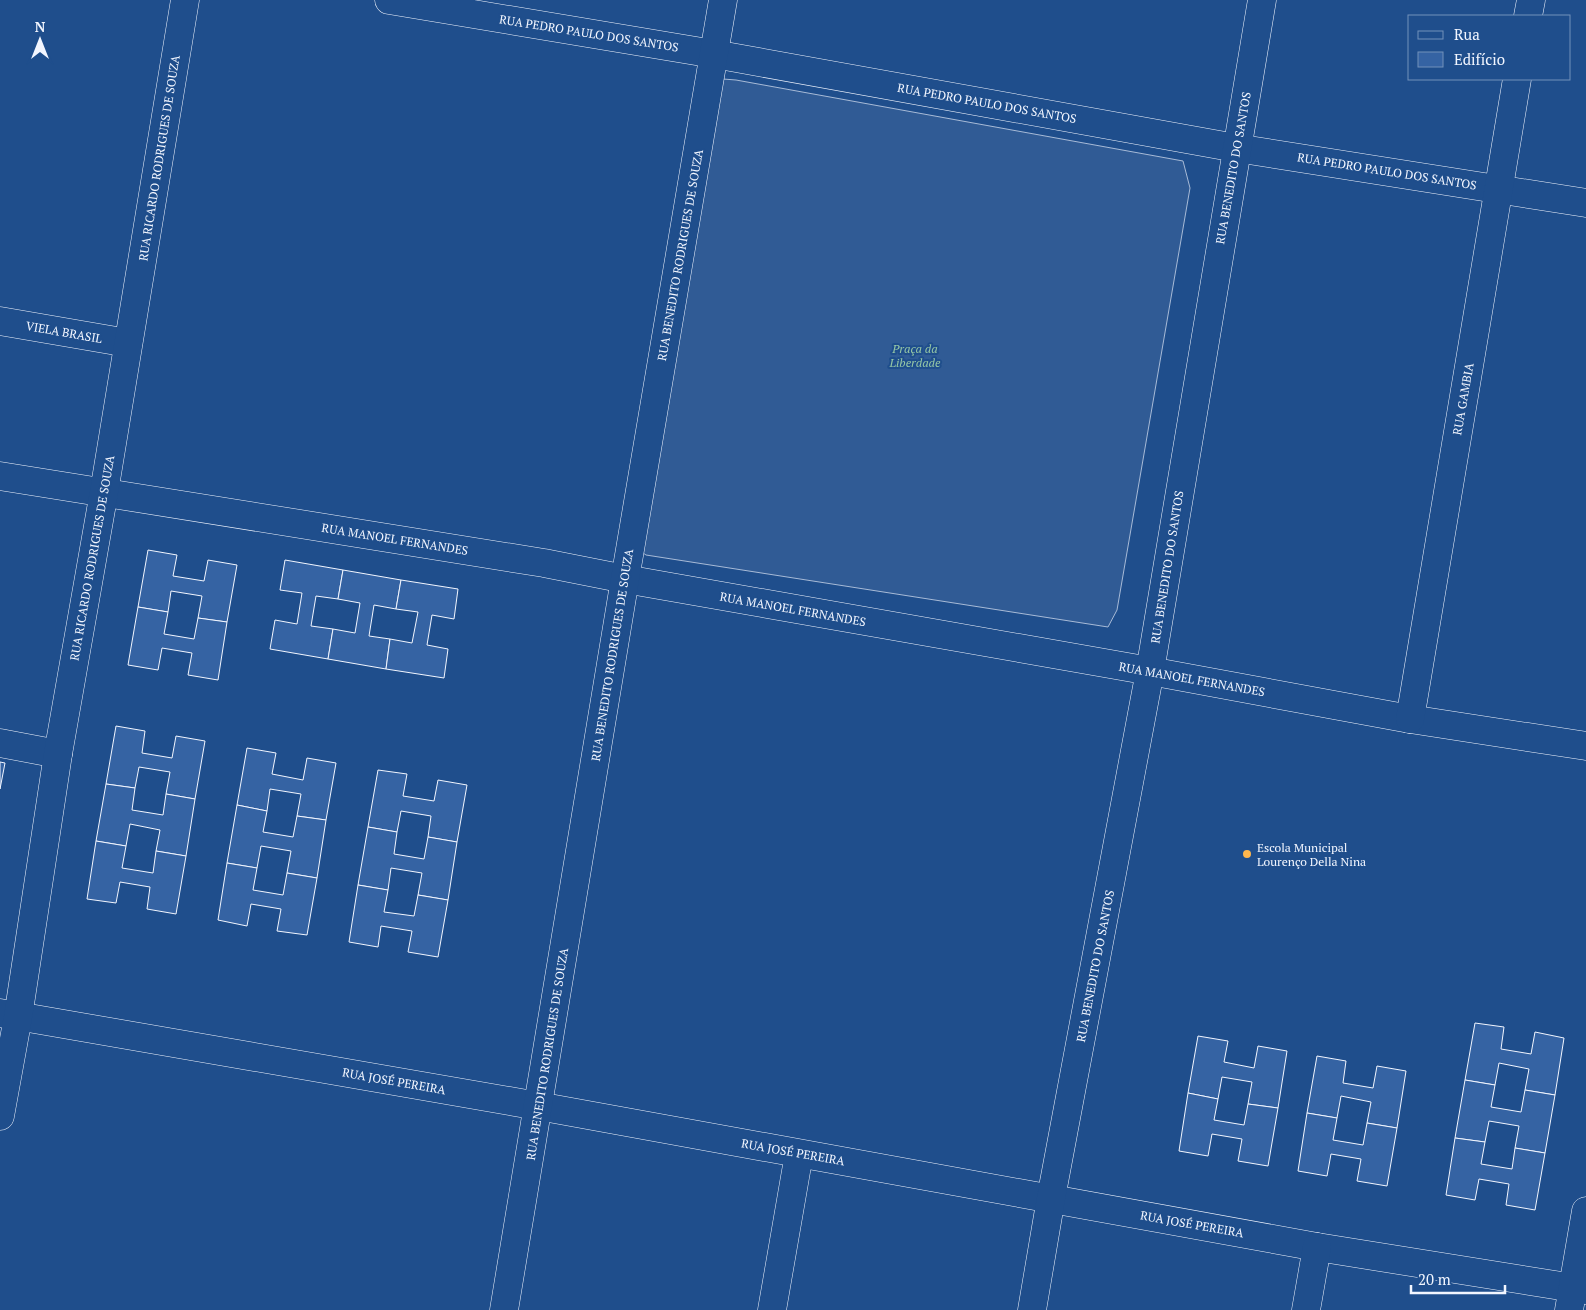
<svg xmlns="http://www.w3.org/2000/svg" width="1586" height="1310" viewBox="0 0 1586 1310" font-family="'PT Serif',serif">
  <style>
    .built { fill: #305b95; stroke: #a8bbd7 }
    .building { fill: #3563a3; stroke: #f2f6ff }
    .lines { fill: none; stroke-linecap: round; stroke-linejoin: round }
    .minor-casing { stroke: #f2f6ff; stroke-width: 29 }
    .minor { stroke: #1f4e8c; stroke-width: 28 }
    .poi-dot { fill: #ffb74d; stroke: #1f4e8c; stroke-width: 2 }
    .labels { text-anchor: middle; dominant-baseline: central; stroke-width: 4; stroke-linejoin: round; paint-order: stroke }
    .street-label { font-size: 12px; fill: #f2f6ff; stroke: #1f4e8c }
    .park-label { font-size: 12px; font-style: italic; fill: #97c8a6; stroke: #1f4e8c }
    .poi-label { font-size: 12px; fill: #f2f6ff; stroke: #1f4e8c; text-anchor: start }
  </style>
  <rect width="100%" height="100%" fill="#1f4e8c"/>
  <!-- built -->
  <path class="built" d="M723 79 736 80 1183 161 1190 188 1117 610 1108 627 646 555 636 548Z"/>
  <!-- building -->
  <g class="building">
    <path d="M148 550 177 555 173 576 204 581 208 560 237 565 227 622 198 618 202 596 171 591 168 612 138 607Z"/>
    <path d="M285 560 343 570 338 599 316 596 311 626 333 629 328 659 270 649 275 620 297 624 302 593 280 590Z"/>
    <path d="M343 570 401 580 396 609 374 605 369 636 390 639 386 669 328 659 333 629 355 633 360 603 338 599Z"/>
    <path d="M401 580 458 589 454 619 432 615 427 645 448 649 444 678 386 669 390 639 412 643 418 612 396 609Z"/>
    <path d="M138 607 168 612 164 634 194 639 198 618 227 622 218 680 188 675 192 653 162 648 158 670 128 665Z"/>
    <path d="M116 726 145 731 142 753 172 758 176 736 205 741 195 799 166 794 170 772 139 767 135 788 106 784Z"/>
    <path d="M247 748 276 753 272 774 303 780 307 758 336 763 326 820 297 816 301 794 270 789 267 811 237 805Z"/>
    <path d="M0 762 5 763 0 789Z"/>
    <path d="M378 770 407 774 403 796 434 801 438 780 467 785 457 842 428 837 431 816 401 811 397 832 368 827Z"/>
    <path d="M106 784 135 788 132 810 163 815 166 794 195 799 186 856 156 851 160 830 130 824 126 846 96 841Z"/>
    <path d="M237 805 267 811 263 832 293 837 297 816 326 820 317 878 287 873 291 851 261 846 257 868 227 863Z"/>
    <path d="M368 827 397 832 394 854 424 859 428 837 457 842 448 900 418 895 422 873 391 868 388 890 358 885Z"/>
    <path d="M96 841 126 846 122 868 153 873 156 851 186 856 176 914 147 909 150 887 120 882 116 903 87 899Z"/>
    <path d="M227 863 257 868 253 890 283 895 287 873 317 878 307 935 277 931 281 909 251 904 247 926 218 920Z"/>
    <path d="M358 885 388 890 384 912 414 916 418 895 448 900 438 957 408 952 412 931 381 926 378 947 349 942Z"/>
    <path d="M1475 1023 1504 1027 1501 1049 1531 1054 1535 1032 1564 1038 1555 1095 1525 1090 1529 1069 1499 1063 1495 1085 1465 1080Z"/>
    <path d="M1198 1036 1228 1041 1224 1062 1254 1068 1258 1046 1287 1051 1278 1108 1248 1104 1252 1082 1222 1077 1218 1099 1188 1093Z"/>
    <path d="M1317 1056 1346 1061 1343 1083 1373 1088 1377 1066 1406 1071 1397 1128 1367 1123 1371 1102 1341 1096 1337 1118 1307 1113Z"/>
    <path d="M1465 1080 1495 1085 1491 1107 1521 1112 1525 1090 1555 1095 1545 1153 1515 1148 1519 1126 1489 1121 1485 1142 1455 1138Z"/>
    <path d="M1188 1093 1218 1099 1214 1120 1244 1125 1248 1104 1278 1108 1268 1166 1238 1161 1242 1139 1212 1134 1208 1156 1179 1151Z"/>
    <path d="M1307 1113 1337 1118 1333 1140 1363 1145 1367 1123 1397 1128 1387 1186 1357 1181 1361 1159 1331 1154 1327 1176 1298 1171Z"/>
    <path d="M1455 1138 1485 1142 1481 1164 1512 1169 1515 1148 1545 1153 1535 1210 1506 1205 1509 1184 1479 1179 1475 1200 1446 1195Z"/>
  </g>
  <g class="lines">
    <defs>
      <g id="minor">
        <path d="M389 0 714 54 1236 148 1586 203"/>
        <path d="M1528 16 1531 0"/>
        <path d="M0 321 128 343"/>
        <path d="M0 476 544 563 625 579 1150 671 1410 719 1586 746"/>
        <path d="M1410 719 1517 79"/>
        <path d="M0 743 58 754"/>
        <path d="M0 1013 538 1106 1317 1247 1586 1290"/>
        <path d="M0 1116 18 1017 58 754 104 492 185 0"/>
        <path d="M504 1310 625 579 723 0"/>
        <path d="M772 1310 799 1154"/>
        <path d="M1032 1310 1051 1198 1150 671 1262 0"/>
        <path d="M1306 1310 1317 1247"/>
        <path d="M1569 1310 1586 1211"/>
      </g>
    </defs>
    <!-- minor casing -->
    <use href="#minor" class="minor-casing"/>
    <!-- minor -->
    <use href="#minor" class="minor"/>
  </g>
  <!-- markers -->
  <circle class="poi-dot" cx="1247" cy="854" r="5"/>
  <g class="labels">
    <!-- street labels -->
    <g class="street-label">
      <text transform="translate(589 33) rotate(9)">RUA PEDRO PAULO DOS SANTOS</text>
      <text transform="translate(987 103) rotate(10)">RUA PEDRO PAULO DOS SANTOS</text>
      <text transform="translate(159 158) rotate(-81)">RUA RICARDO RODRIGUES DE SOUZA</text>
      <text transform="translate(1233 168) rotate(-80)">RUA BENEDITO DO SANTOS</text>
      <text transform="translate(1387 171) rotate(9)">RUA PEDRO PAULO DOS SANTOS</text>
      <text transform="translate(680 255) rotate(-80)">RUA BENEDITO RODRIGUES DE SOUZA</text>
      <text transform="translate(64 332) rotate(10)">VIELA BRASIL</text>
      <text transform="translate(1463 399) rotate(-80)">RUA GAMBIA</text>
      <text transform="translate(395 539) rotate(9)">RUA MANOEL FERNANDES</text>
      <text transform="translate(92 558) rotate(-80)">RUA RICARDO RODRIGUES DE SOUZA</text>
      <text transform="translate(1167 567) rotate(-81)">RUA BENEDITO DO SANTOS</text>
      <text transform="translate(793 609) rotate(10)">RUA MANOEL FERNANDES</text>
      <text transform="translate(612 655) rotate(-81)">RUA BENEDITO RODRIGUES DE SOUZA</text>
      <text transform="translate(1192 679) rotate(10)">RUA MANOEL FERNANDES</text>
      <text transform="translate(1095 966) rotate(-79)">RUA BENEDITO DO SANTOS</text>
      <text transform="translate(547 1054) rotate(-81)">RUA BENEDITO RODRIGUES DE SOUZA</text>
      <text transform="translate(394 1081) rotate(10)">RUA JOSÉ PEREIRA</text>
      <text transform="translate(793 1152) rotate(10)">RUA JOSÉ PEREIRA</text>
      <text transform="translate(1192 1224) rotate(10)">RUA JOSÉ PEREIRA</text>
    </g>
    <!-- park labels -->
    <g class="park-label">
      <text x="915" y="348">Praça da<tspan x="915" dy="14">Liberdade</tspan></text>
    </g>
    <!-- poi labels -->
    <g class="poi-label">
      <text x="1257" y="847">Escola Municipal<tspan x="1257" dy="14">Lourenço Della Nina</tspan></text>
    </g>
  </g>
  <!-- legend -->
  <rect x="1408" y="15" width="162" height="65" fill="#1f4e8c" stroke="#7391ba"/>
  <rect x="1418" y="31" width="25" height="8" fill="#1f4e8c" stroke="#7391ba"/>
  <text x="1454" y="40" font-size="15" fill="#f2f6ff">Rua</text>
  <rect x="1418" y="52" width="25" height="15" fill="#3563a3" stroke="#7391ba"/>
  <text x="1454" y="65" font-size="15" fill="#f2f6ff">Edifício</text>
  <!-- north arrow -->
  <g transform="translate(40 40)" stroke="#1f4e8c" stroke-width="4" paint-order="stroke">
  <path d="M0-4L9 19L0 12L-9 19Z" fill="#f2f6ff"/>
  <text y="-8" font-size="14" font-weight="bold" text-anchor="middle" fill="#f2f6ff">N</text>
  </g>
  <!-- scale -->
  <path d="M1411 1285v8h94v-8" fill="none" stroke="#f2f6ff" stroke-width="2.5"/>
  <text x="1418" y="1285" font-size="15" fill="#f2f6ff" stroke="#1f4e8c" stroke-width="4" paint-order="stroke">20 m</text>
</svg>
